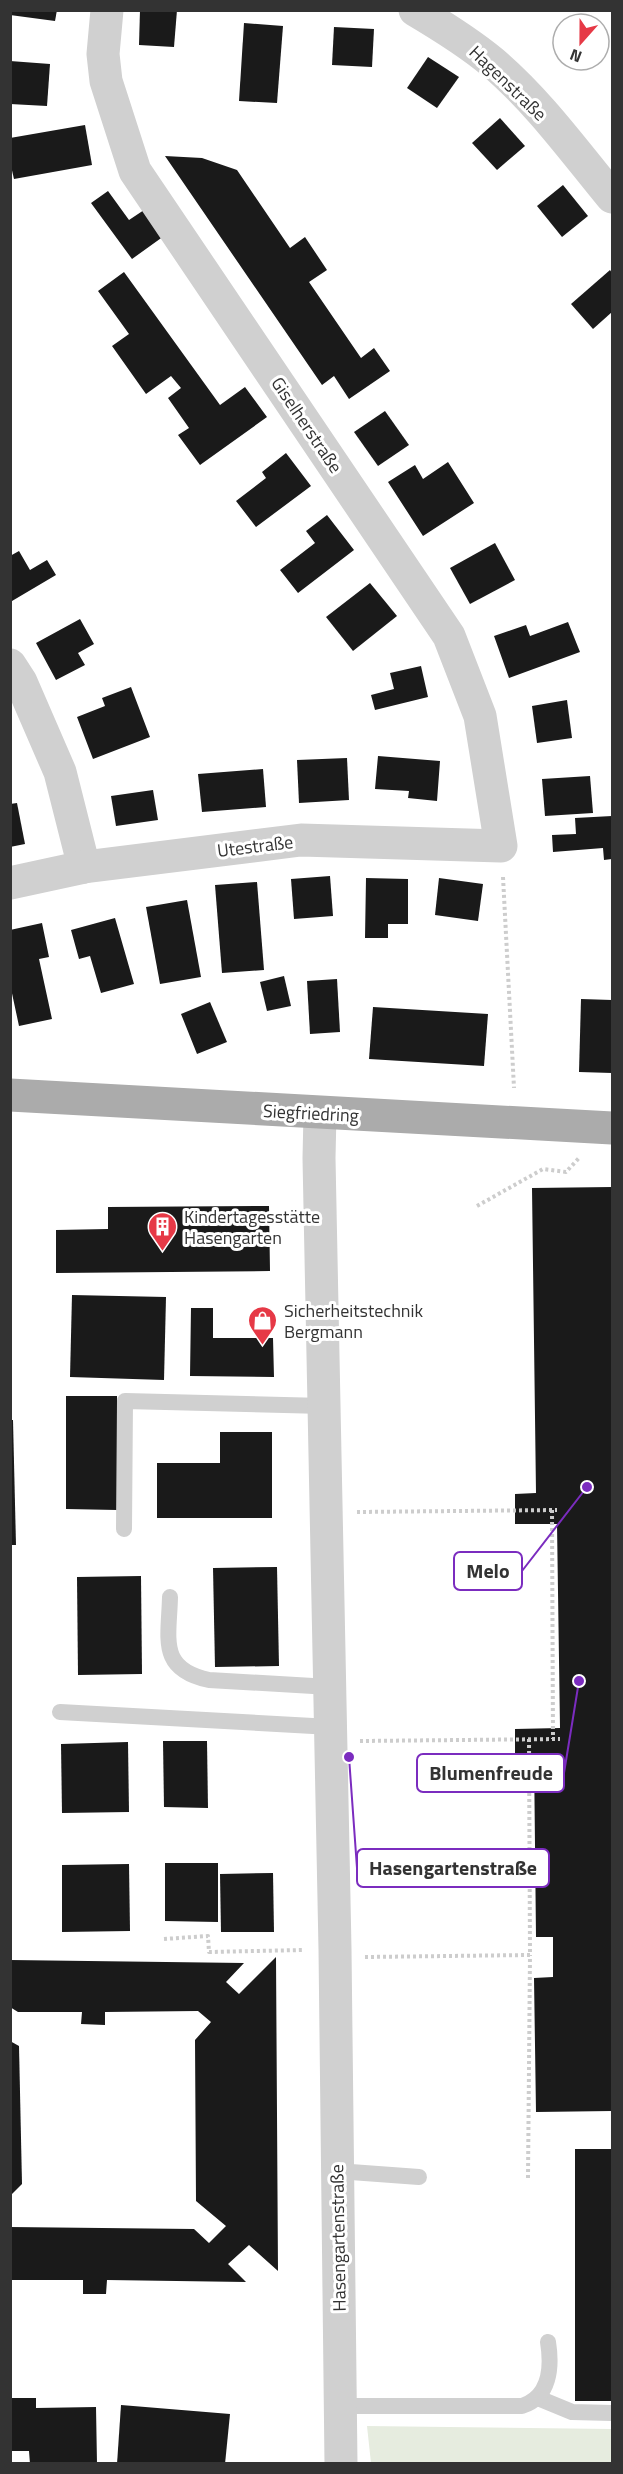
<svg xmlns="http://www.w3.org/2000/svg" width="623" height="2474" viewBox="0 0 623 2474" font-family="'Titillium Web',sans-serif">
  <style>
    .green { fill: #e6ecdf }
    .building { fill: #1a1a1a }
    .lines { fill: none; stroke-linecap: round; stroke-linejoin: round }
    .path { stroke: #cdcdcd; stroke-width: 4; stroke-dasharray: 3 3; stroke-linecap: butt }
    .lane { stroke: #d0d0d0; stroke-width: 16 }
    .street { stroke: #d0d0d0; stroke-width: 33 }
    .primary { stroke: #ababab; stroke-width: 33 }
    .labels { text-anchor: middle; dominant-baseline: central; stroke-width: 6; stroke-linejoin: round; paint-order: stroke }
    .street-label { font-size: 18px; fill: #333; stroke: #fff }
    .poi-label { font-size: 18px; fill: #333; stroke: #fff; text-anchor: start }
    .leader { fill: none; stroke: #7b2cbf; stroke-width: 2 }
    .callout-dot { fill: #7b2cbf; stroke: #fff; stroke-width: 2 }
    .callout { fill: #fff; stroke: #7b2cbf; stroke-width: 2 }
    .callout-label { font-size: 20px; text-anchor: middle; font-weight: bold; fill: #333 }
  </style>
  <rect width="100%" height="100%" fill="#fff"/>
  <!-- green -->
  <path class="green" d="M367 2426 612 2429V2463H371Z"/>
  <!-- building -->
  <g class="building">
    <path d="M11 10H57L55 21 10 15Z"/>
    <path d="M140 10H177L174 47 139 45Z"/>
    <path d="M244 23 283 26 277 103 239 101Z"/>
    <path d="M334 27 374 29 372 67 332 65Z"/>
    <path d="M428 57 459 77 437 108 407 88Z"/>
    <path d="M10 61 50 64 47 106 10 104Z"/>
    <path d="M500 118 525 146 497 170 472 143Z"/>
    <path d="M85 125 92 165 14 179 10 162V138Z"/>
    <path d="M165 156 202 158 237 170 290 248 305 237 327 270 309 282 361 358 374 348 390 371 349 399 334 376 322 385Z"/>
    <path d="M563 185 588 216 562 237 537 206Z"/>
    <path d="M108 191 129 220 144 210 164 236 132 259 91 203Z"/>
    <path d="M610 270 612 273V312L593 329 571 304Z"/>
    <path d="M124 272 220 405 245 387 267 417 200 465 178 435 189 428 168 398 181 388 171 376 146 394 112 346 129 334 98 291Z"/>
    <path d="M385 411 409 445 378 466 354 432Z"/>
    <path d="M286 453 311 486 256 527 236 501 266 478 262 472Z"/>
    <path d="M448 462 474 503 423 536 388 482 415 465 423 479Z"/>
    <path d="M327 515 354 550 298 593 280 570 315 543 306 531Z"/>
    <path d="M495 543 515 580 470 604 450 568Z"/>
    <path d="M19 551 30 570 47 560 56 575 12 601 10 556Z"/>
    <path d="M370 583 397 616 353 651 326 617Z"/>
    <path d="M80 619 94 644 78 653 85 665 56 680 36 643Z"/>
    <path d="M568 622 580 652 509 678 494 636 526 625 530 636Z"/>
    <path d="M421 666 428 697 375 710 371 695 394 689 390 673Z"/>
    <path d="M131 687 150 737 93 759 77 717 105 706 102 698Z"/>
    <path d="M567 700 572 738 537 743 532 706Z"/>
    <path d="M378 756 440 761 437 801 408 798 409 791 375 789Z"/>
    <path d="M347 758 349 800 299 803 297 760Z"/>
    <path d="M263 769 266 807 202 812 198 774Z"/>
    <path d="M590 776 593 813 545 816 542 779Z"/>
    <path d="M153 790 158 820 116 826 111 796Z"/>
    <path d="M17 803 25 844 10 847V804Z"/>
    <path d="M612 816V859L604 860 603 848 553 852 552 835 576 834 575 818Z"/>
    <path d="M330 876 333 916 294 919 291 879Z"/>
    <path d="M366 878 408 879V924H388V938H365Z"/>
    <path d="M439 878 483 884 478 921 435 915Z"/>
    <path d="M257 882 264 970 222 973 215 885Z"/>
    <path d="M187 900 201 977 160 984 146 907Z"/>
    <path d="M115 918 134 984 101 993 90 956 79 959 71 930Z"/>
    <path d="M42 923 49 957 39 959 52 1019 19 1026 10 984V930Z"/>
    <path d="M284 976 291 1006 267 1011 260 982Z"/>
    <path d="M337 979 340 1032 310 1034 307 981Z"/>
    <path d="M581 999 612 1000V1073L579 1072Z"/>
    <path d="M210 1002 227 1042 197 1054 181 1014Z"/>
    <path d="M373 1007 488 1014 484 1066 369 1059Z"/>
    <path d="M612 1187V2111L536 2112 534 1978 553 1977V1937H536L534 1754H515V1729L560 1728 557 1524H515V1494L536 1493 532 1188Z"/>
    <path d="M269 1206 270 1271 56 1273V1230L108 1229V1207Z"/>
    <path d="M72 1295 166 1297 164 1380 70 1377Z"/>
    <path d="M191 1308H213V1338H273L274 1377 190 1376Z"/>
    <path d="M66 1396H117V1510L66 1509Z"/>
    <path d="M10 1420H13L16 1545H10Z"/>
    <path d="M220 1432H272V1518H157V1463H220Z"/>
    <path d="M277 1567 279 1666 215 1667 213 1568Z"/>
    <path d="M141 1576 142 1674 78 1675 77 1577Z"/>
    <path d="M163 1741H207L208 1808 164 1807Z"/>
    <path d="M128 1742 129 1812 62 1813 61 1744Z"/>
    <path d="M165 1863H218V1922L165 1921Z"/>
    <path d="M129 1864 130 1931 62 1932V1865Z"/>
    <path d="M273 1873 274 1932H221L220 1874Z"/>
    <path d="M276 1957 278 2271 249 2245 228 2264 246 2282 107 2280 106 2294H83V2280H10V2227L194 2229 209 2243 226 2226 196 2201 195 2040 211 2022 198 2011 105 2012V2025L81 2024 82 2012H18L10 2007V1960L244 1963 226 1982 239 1994Z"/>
    <path d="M10 2041 19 2046 22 2184 10 2196Z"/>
    <rect x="575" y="2149" width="37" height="252"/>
    <path d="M10 2398H36V2408L96 2407 97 2464H30L29 2451H10Z"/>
    <path d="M121 2405 230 2414 225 2464H117Z"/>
  </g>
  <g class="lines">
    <!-- path -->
    <g class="path">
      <path d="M503 877 514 1088"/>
      <path d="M477 1206 543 1169 566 1172 580 1157"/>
      <path d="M552 1510 553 1739"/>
      <path d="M357 1512 557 1510"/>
      <path d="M360 1741 560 1739"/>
      <path d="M164 1939 208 1936 209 1952 304 1950"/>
      <path d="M365 1957 530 1955 529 1739"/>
      <path d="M528 2178 530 1955"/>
    </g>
    <!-- lane -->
    <g class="lane">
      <path d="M124 1529 125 1401 324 1406"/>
      <path d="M170 1597C169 1639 158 1669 209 1680L330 1687"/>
      <path d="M60 1712 331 1727"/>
      <path d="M337 2171 419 2177"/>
      <path d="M538 2398 572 2412 612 2413"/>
      <path d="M340 2406H522C550 2397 552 2367 548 2342"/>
    </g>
    <!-- street -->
    <g class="street">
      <path d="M415 10C442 26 468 42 492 62 538 101 574 151 612 197"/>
      <path d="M10 665 21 682 60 772 84 867"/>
      <path d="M10 883 84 867 301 840 501 846 480 716 449 636 135 171 106 81 103 54 107 10"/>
      <path d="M320 1114 319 1158 335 1949 341 2464"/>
    </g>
    <!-- primary -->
    <path class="primary" d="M10 1095 612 1128"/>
  </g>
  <!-- icons -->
  <defs>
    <symbol id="building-pin" viewBox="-11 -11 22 30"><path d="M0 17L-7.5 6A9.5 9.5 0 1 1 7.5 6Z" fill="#e63946" stroke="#fff"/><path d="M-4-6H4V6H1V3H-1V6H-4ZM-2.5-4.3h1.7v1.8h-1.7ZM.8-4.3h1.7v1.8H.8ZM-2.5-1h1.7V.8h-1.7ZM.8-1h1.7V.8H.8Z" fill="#fff"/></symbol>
    <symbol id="shop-pin" viewBox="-11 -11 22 30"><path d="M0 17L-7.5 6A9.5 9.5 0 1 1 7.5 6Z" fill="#e63946" stroke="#fff"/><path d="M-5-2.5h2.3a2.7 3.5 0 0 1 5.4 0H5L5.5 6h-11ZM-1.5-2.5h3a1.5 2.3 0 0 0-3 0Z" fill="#fff"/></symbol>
  </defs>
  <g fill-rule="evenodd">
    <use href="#building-pin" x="146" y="1210" width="33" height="45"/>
    <use href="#shop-pin" x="246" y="1304" width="33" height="45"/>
  </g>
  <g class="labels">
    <!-- street labels -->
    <g class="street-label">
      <text transform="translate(508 83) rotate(44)">Hagenstraße</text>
      <text transform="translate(307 425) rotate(56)">Giselherstraße</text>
      <text transform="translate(255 846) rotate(-7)">Utestraße</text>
      <text transform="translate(311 1113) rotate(3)">Siegfriedring</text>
      <text transform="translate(338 2238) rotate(-91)">Hasengartenstraße</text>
    </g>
    <!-- poi labels -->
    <g class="poi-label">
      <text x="184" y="1216">Kindertagesstätte<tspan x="184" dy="21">Hasengarten</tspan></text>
      <text x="284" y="1310">Sicherheitstechnik<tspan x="284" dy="21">Bergmann</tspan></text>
    </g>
  </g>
  <!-- callouts -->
  <path class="leader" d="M587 1487L522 1571M579 1681L564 1773M349 1757L357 1868"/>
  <g class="callout-dot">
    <circle cx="587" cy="1487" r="6"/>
    <circle cx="579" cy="1681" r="6"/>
    <circle cx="349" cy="1757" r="6"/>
  </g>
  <g class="callout">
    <rect x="454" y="1552" width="68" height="38" rx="6"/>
    <rect x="417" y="1754" width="147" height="38" rx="6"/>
    <rect x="357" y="1849" width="192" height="38" rx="6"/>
  </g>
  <g class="callout-label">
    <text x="488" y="1578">Melo</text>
    <text x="491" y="1780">Blumenfreude</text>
    <text x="453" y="1875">Hasengartenstraße</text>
  </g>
  <!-- border -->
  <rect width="623" height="2474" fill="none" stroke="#333333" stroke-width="24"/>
  <!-- north arrow -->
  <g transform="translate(581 42) rotate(201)"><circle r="28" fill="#ffffff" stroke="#adadad" stroke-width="1.5"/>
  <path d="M0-4.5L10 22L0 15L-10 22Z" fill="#e63946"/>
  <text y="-9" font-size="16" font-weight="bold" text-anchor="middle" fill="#333333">N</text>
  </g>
</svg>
